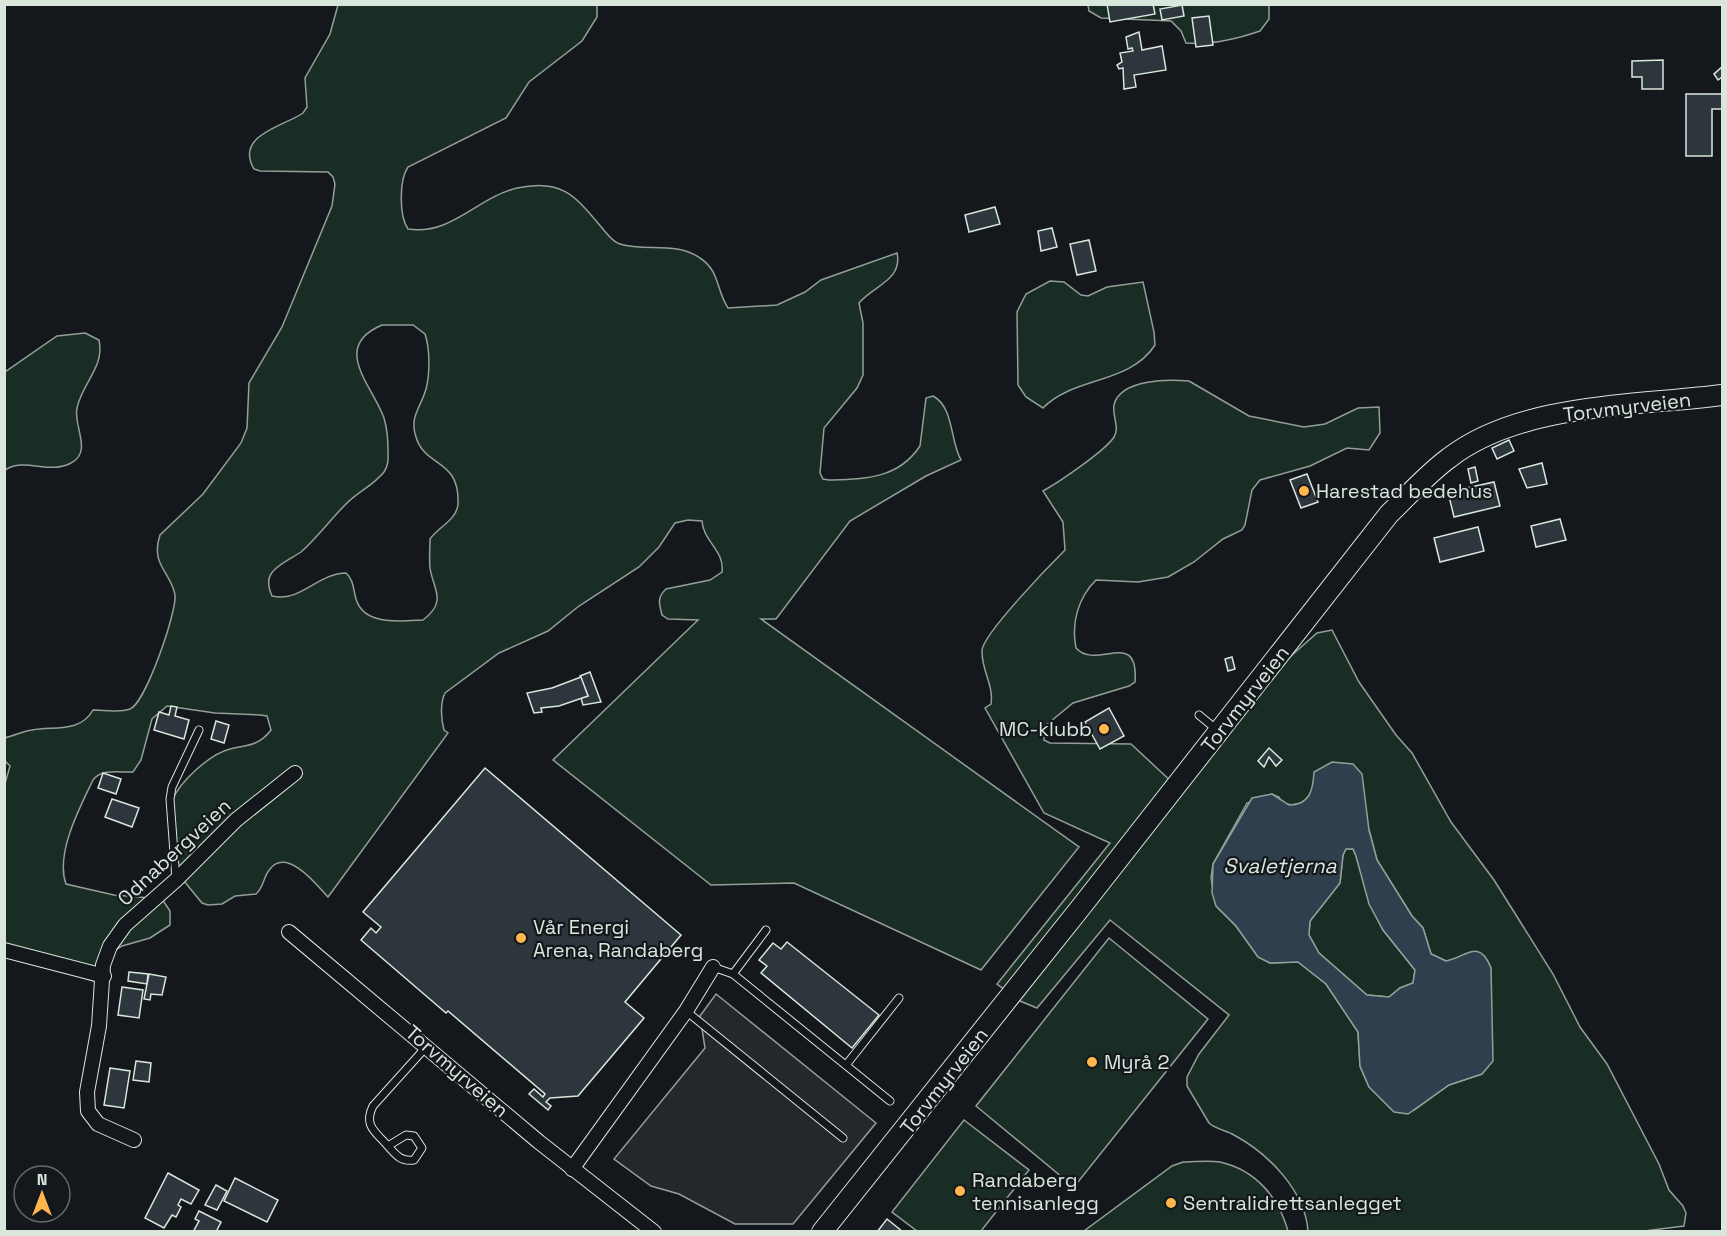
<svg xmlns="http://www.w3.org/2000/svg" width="1727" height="1236" viewBox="0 0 1727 1236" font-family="'Space Grotesk',sans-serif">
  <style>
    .green { fill: #1a2d24; stroke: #939e99; stroke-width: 1.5; fill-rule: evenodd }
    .parking { fill: #24282b; stroke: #939e99; stroke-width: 1.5 }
    .water { fill: #2f3f4d; stroke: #939e99; stroke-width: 1.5; fill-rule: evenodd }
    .building { fill: #2c363c; stroke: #d8e6dc; stroke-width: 1.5 }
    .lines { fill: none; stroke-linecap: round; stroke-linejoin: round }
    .service-casing { stroke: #d8e6dc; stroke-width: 9 }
    .minor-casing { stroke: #d8e6dc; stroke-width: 16 }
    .secondary-casing { stroke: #d8e6dc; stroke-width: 22 }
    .service { stroke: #14181c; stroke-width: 7 }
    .minor { stroke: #14181c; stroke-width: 14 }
    .secondary { stroke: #14181c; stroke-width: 20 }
    .poi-dot { fill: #ffb74d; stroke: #14181c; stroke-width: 2 }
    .labels { text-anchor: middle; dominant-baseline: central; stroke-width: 4.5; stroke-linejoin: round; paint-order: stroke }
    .street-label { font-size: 20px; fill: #d8e6dc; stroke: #14181c }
    .poi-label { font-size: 20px; fill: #d8e6dc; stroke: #14181c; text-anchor: start }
    .water-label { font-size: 21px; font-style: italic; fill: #d8e6dc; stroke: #14181c }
  </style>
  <rect width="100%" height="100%" fill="#14181c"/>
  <!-- green -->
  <g class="green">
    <path d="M338 5H597V17L582 41 529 82 506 118 408 167C399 180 399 216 408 229 451 236 478 197 517 188 563 178 576 197 603 229 608 235 613 242 620 244 646 252 676 241 700 258 720 271 716 290 728 308L777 305 805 292 821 280 897 253C903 280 873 286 859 303L863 323V375L857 388 824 428 820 473 823 479 829 480C865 479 898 479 920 446L926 398 933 396C954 407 950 441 961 460L926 476 850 521 776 619H761L1079 847 981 970 794 883 711 885 553 760 698 620 668 619 662 615C659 604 657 597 666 589L710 580 722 572C725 551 703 541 702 521L688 520 675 523 659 547 639 567 579 606 548 631 499 653 445 693C440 703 441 719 444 730L448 733 328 897C317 885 287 847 270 869 263 877 264 887 256 894L235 896 222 904 208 905 202 903 179 875 172 801C179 782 210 754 230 749 247 745 259 746 271 730L267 716 260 715 215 713 167 706 152 719 141 760 133 772C119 773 102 768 93 780 80 807 55 854 66 884L114 895 162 899 170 911V925L150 938 122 946 103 957 94 981 5 953 4 787 10 766 5 761 4 738C14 736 23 731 32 730 55 726 80 733 93 710 103 710 120 713 130 709 145 704 177 612 175 595 171 572 150 565 160 535L203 494 241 443 247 428 249 383 282 327 332 206 335 184 333 177 328 172 260 171 254 169C234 135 285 126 303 113L307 107 305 78 330 34ZM382 325H413L425 334C430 349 430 374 426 389 421 407 409 417 416 437 425 468 460 458 458 504 457 520 438 527 430 539 430 549 429 559 430 568 433 589 448 601 423 620 400 621 364 626 356 599 353 589 354 580 346 573 318 573 300 603 272 596 269 589 267 580 271 574 276 565 292 558 301 552 317 538 330 520 345 505 356 493 374 485 384 472 389 465 388 458 388 450 388 439 387 428 384 418 373 386 330 347 382 325Z"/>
    <path d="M1088 5H1269V19L1260 31C1237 39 1210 45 1186 43L1181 31 1171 21 1101 18 1089 11Z"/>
    <path d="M1050 281 1064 282 1081 295 1088 296 1107 287 1143 282 1154 332 1155 345C1129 385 1074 376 1043 408L1026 397 1018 385 1017 312 1026 294Z"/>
    <path d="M85 333 99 340C105 367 82 383 77 408 73 426 93 452 71 463 49 475 25 457 5 470V372L57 336Z"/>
    <path d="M1189 381 1249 416 1304 427 1325 424 1358 408 1379 407 1380 433 1369 450 1347 448 1310 466 1260 480 1252 490 1245 525 1242 530 1223 539 1194 562 1168 577 1138 582 1096 580C1078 598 1071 623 1076 648 1096 671 1139 627 1135 682L1129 686 1073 703 1045 726 1044 740 1050 743 1131 744 1174 784 1283 663 1317 633 1332 630 1359 682 1396 735 1412 753 1451 822 1494 880 1553 974 1580 1027 1607 1064 1659 1164 1669 1190 1683 1206 1686 1213 1684 1226 1636 1232 1308 1231C1305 1191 1269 1154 1234 1135 1226 1130 1217 1130 1209 1123L1187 1086V1077L1199 1054 1229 1015 1110 920 1037 1008 1020 1001 997 984 1110 843 1044 813 985 708 991 704C994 685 981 670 982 650 984 633 1049 566 1065 550L1063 522 1043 491C1059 482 1105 451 1114 437 1120 428 1112 416 1114 405 1120 379 1169 379 1189 381ZM1313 786 1369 830 1377 860 1412 916 1423 928 1431 954 1446 961C1465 958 1479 938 1491 968L1482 1074 1449 1085 1414 1110 1369 1087 1360 1066 1358 1032 1326 984 1298 962 1270 963 1258 957 1236 926 1216 906 1211 878 1213 864 1247 803 1272 794 1279 797 1282 803C1297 808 1310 802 1313 786Z"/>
    <path d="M1346 849H1353L1356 856 1370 904 1383 930 1415 970 1413 983 1400 988 1389 997 1367 995 1319 953 1309 935 1310 921 1340 883 1343 855Z"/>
    <path d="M1109 938 1208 1019 1074 1187 976 1106Z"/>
    <path d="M964 1120 1029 1170 981 1231H917L892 1212Z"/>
    <path d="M1183 1162C1194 1162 1209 1160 1220 1162 1256 1170 1279 1198 1288 1231H1084L1172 1166Z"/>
  </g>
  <!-- parking -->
  <path class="parking" d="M716 994 876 1123 793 1224H735L679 1194 651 1186 614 1159 705 1048 700 1016Z"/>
  <!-- water -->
  <path class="water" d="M1332 762 1353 764 1362 774 1369 830 1377 860 1412 916 1423 928 1431 954 1446 961C1465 958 1479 937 1491 968L1493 1061 1482 1074 1449 1085 1408 1114 1394 1112 1369 1087 1360 1066 1358 1032 1326 984 1298 962 1270 963 1258 957 1236 926 1216 906 1212 893 1213 864 1252 798 1272 794 1289 805C1310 805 1313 790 1314 772ZM1346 849H1353L1356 856 1369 904 1383 930 1415 970 1413 983 1400 988 1389 997 1367 995 1319 953 1309 935 1310 921 1340 883 1343 855Z"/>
  <!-- building -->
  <g class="building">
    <path d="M1107 4H1153L1155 14 1110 22Z"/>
    <path d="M1182 5 1184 16 1162 20 1160 9Z"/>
    <path d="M1209 16 1213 45 1196 47 1192 18Z"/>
    <path d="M1139 32 1142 50 1162 46 1166 70 1134 75 1136 87 1124 89 1123 68 1119 69 1117 65 1122 62 1120 53 1133 51 1132 48 1128 49 1126 37Z"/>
    <path d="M1663 60V89H1642V77H1632V61Z"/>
    <path d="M1722 67V77L1718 80 1714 74Z"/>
    <path d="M1686 94H1722V109H1712V156H1686Z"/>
    <path d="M995 207 1000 224 969 232 965 215Z"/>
    <path d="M1052 228 1057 247 1041 251 1038 231Z"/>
    <path d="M1089 240 1096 271 1077 275 1070 244Z"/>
    <path d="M1509 440 1514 451 1497 459 1492 448Z"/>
    <path d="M1542 463 1547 484 1527 488 1519 469Z"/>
    <path d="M1475 467 1478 481 1471 483 1468 469Z"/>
    <path d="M1307 474 1318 502 1301 508 1290 480Z"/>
    <path d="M1494 482 1500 506 1454 517 1448 492Z"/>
    <path d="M1560 519 1566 540 1536 547 1531 526Z"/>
    <path d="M1478 527 1484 551 1440 562 1434 538Z"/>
    <path d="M1232 657 1235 669 1228 671 1225 659Z"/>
    <path d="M590 672 601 702 583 705 581 698 588 696 580 676Z"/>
    <path d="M581 677 588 696 559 706 541 708 542 712 534 713 527 693 552 688Z"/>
    <path d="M171 706 177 707 175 716 189 720 184 739 154 730 159 712 169 715Z"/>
    <path d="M1109 708 1124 736 1100 749 1085 722Z"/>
    <path d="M216 721 229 725 224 743 211 739Z"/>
    <path d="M1269 748 1282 760 1276 766 1269 757 1264 767 1258 761Z"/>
    <path d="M485 768 681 935 625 1002 644 1018 578 1096 550 1098 546 1102 551 1106 548 1110 529 1094 534 1089 543 1097 545 1094 448 1011 446 1013 361 940 371 928 376 933 381 927 363 912Z"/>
    <path d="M103 773 121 779 116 794 98 788Z"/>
    <path d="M112 799 139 808 132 827 105 817Z"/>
    <path d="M787 942 879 1015 852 1048 761 973 767 966 759 960 773 943 781 949Z"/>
    <path d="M129 972 148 974 147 984 128 981Z"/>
    <path d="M149 974 166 977 162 995 151 994 150 1000 144 999Z"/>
    <path d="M122 987 143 990 139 1018 118 1015Z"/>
    <path d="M136 1061 151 1063 149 1082 133 1080Z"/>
    <path d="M110 1068 130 1071 124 1108 104 1105Z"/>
    <path d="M168 1173 199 1190 191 1204 181 1199 178 1205 181 1207 176 1217 172 1215 164 1228 145 1218Z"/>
    <path d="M235 1178 278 1200 267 1222 224 1201Z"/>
    <path d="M216 1185 227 1191 217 1210 205 1205Z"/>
    <path d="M199 1211 221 1222 216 1232H193L199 1221 195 1219Z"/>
    <path d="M887 1219 903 1232H877Z"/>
  </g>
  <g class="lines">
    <defs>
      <g id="service">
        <path d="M1199 715 1217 730"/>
        <path d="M176 880 170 799 172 787 199 730"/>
        <path d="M713 967 733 974 890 1101"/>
        <path d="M733 974 766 930"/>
        <path d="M686 1011 843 1138"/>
        <path d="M846 1065 899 998"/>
        <path d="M406 1135 414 1136 422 1148 414 1160C401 1162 396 1155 388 1146Z"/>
        <path d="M388 1146C376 1132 363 1126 373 1106L427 1046"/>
      </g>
      <g id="minor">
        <path d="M289 932 539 1142 654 1232"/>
        <path d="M4 950 104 976"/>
        <path d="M134 1140 98 1124 88 1111 87 1092 99 1026 103 965 110 946 125 925 176 880 236 820 295 773"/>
        <path d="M572 1169 686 1011 713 967"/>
      </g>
      <path id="secondary" d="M822 1232 1081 907 1389 514C1408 496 1427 474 1449 458 1520 403 1636 406 1722 395"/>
    </defs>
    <!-- service casing -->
    <use href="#service" class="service-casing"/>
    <!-- minor casing -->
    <use href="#minor" class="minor-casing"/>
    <!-- secondary casing -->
    <use href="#secondary" class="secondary-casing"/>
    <!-- service -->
    <use href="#service" class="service"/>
    <!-- minor -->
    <use href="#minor" class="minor"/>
    <!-- secondary -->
    <use href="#secondary" class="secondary"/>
  </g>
  <!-- markers -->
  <g class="poi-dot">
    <circle cx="1304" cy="491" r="6"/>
    <circle cx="1104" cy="729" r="6"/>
    <circle cx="521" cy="938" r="6"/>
    <circle cx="1092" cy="1062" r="6"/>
    <circle cx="960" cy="1191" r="6"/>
    <circle cx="1171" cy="1203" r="6"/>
  </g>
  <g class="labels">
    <!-- street labels -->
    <g class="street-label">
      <text transform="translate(1627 407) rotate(-7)">Torvmyrveien</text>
      <text transform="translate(1245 699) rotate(-52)">Torvmyrveien</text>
      <text transform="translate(174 852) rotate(-43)">Odnabergveien</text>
      <text transform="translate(457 1071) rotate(41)">Torvmyrveien</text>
      <text transform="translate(944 1081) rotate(-52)">Torvmyrveien</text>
    </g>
    <!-- poi labels -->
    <g class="poi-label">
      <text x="1316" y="491">Harestad bedehus</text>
      <text x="1092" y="729" text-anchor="end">MC-klubb</text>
      <text x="533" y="927">Vår Energi<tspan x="533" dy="23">Arena, Randaberg</tspan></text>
      <text x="1104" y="1062">Myrå 2</text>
      <text x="972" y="1180">Randaberg<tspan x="972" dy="23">tennisanlegg</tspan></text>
      <text x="1183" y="1203">Sentralidrettsanlegget</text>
    </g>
    <!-- water labels -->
    <g class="water-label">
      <text x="1280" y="865">Svaletjerna</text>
    </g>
  </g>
  <!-- border -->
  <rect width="1727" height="1236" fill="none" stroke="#d8e6dc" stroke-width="12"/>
  <!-- north arrow -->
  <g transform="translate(42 1194)"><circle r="28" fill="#14181c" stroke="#626a69" stroke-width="1.5"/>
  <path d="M0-4.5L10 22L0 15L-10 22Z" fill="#ffb74d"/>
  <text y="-9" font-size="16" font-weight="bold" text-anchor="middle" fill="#d8e6dc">N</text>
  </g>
</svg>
